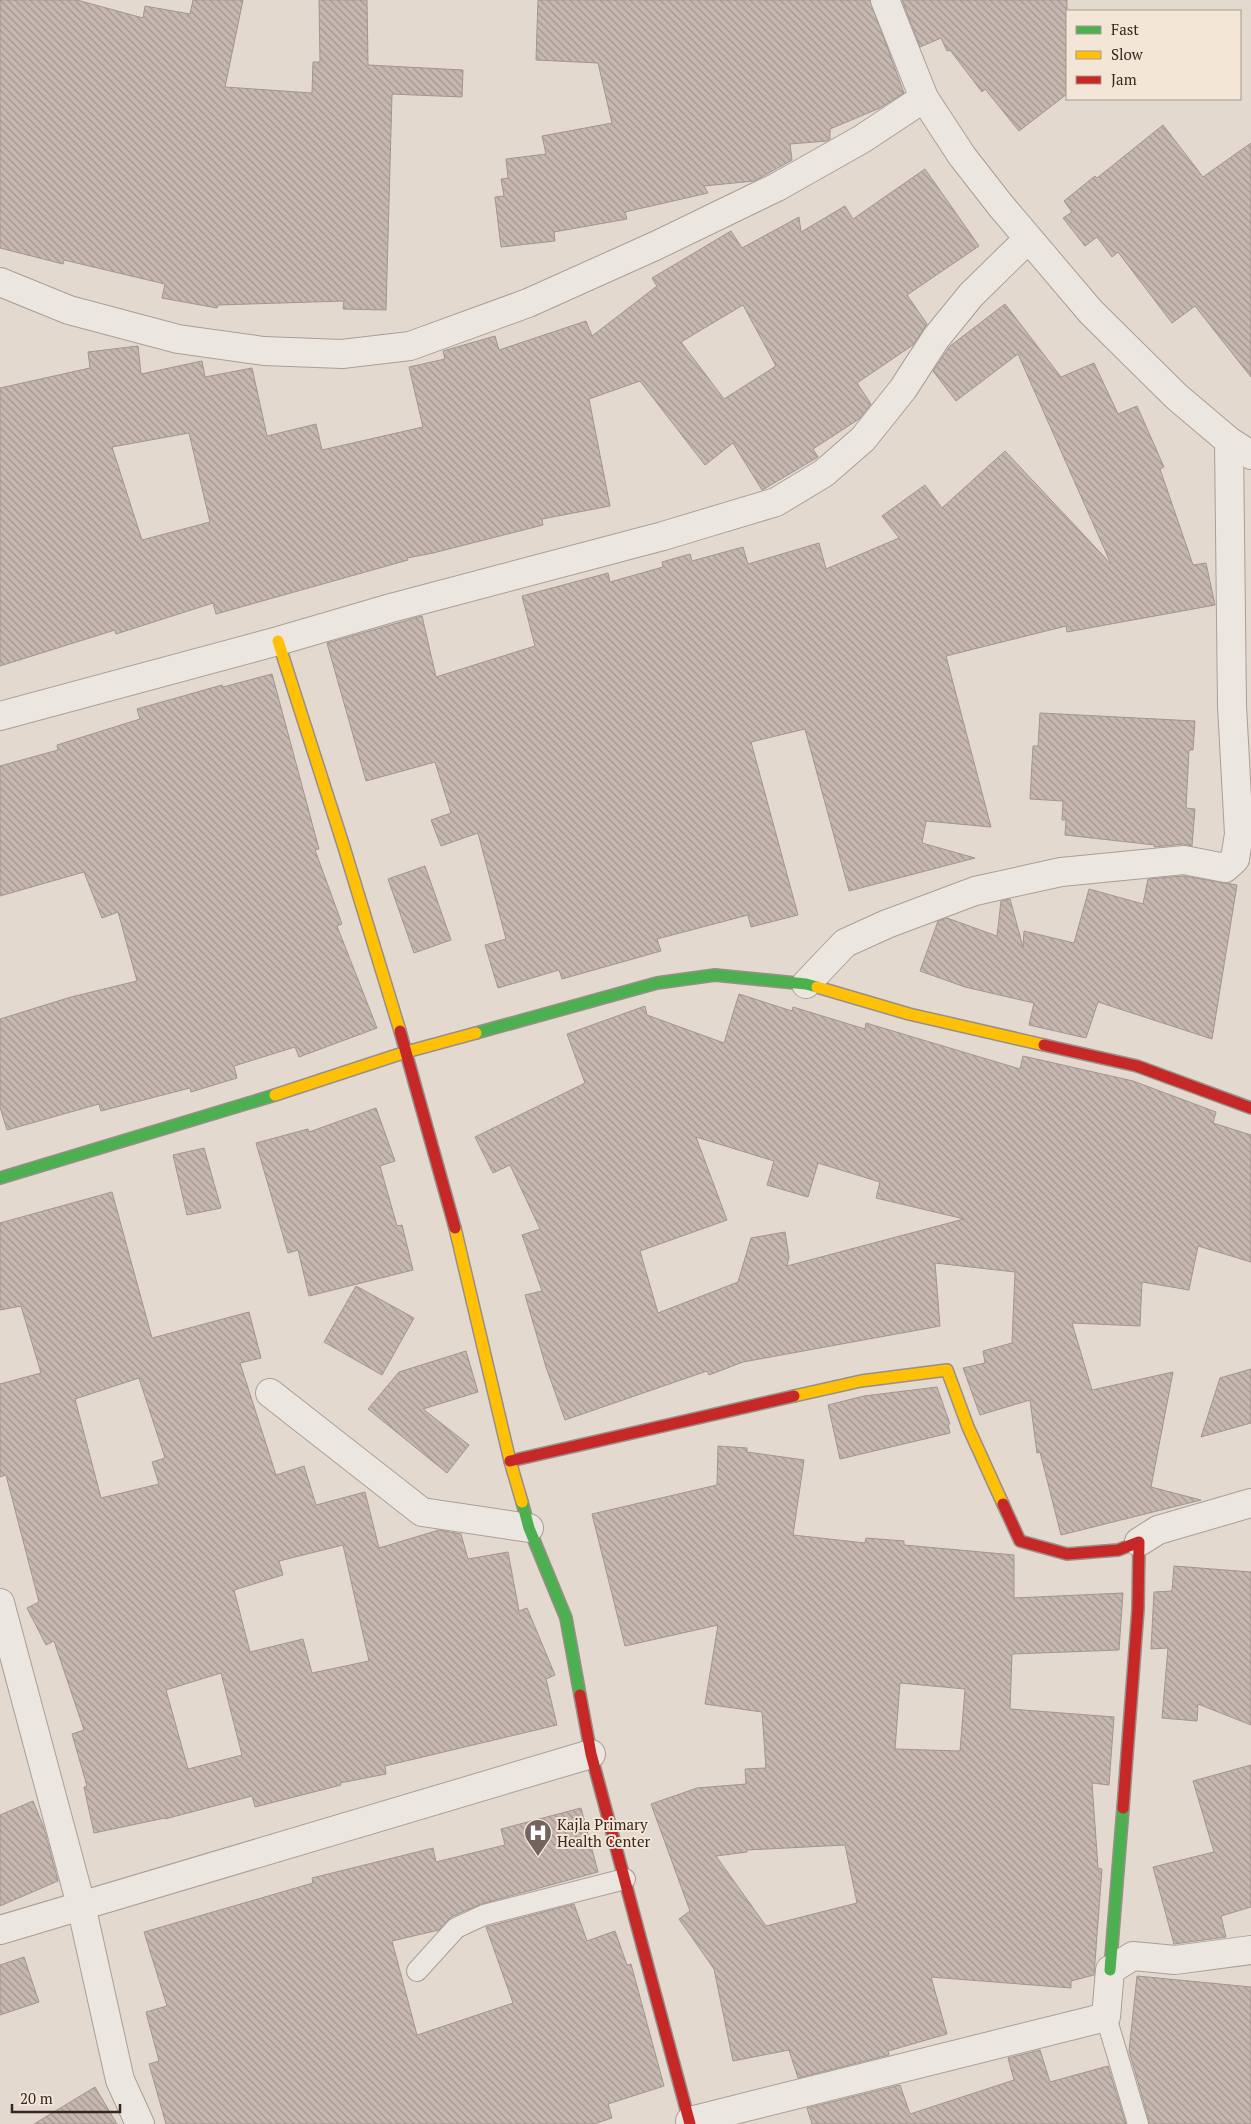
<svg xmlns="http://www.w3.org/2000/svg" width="1251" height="2124" viewBox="0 0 1251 2124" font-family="'PT Serif',serif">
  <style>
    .building { fill: url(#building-back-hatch); stroke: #a3958f; fill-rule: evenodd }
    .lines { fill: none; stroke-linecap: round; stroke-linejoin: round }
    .lane-casing { stroke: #a89f98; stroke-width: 22 }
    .street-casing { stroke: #a89f98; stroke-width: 30 }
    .fast-casing { stroke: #988f88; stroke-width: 14 }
    .slow-casing { stroke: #988f88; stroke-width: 14 }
    .jam-casing { stroke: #988f88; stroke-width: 14 }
    .lane { stroke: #ece6e0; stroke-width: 20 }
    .street { stroke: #ece6e0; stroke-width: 28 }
    .fast { stroke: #4caf50; stroke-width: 11 }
    .slow { stroke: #ffc107; stroke-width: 11 }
    .jam { stroke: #c62828; stroke-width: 11 }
    .labels { text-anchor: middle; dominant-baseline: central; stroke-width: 4; stroke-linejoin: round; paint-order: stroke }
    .poi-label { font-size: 15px; fill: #362720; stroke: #f3e6d6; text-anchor: start }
  </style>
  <defs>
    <pattern id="building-back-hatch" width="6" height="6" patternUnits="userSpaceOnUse" patternTransform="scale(1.25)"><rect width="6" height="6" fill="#c6b8b0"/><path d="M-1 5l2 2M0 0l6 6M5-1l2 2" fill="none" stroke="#a2968f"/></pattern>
  </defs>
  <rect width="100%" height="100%" fill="#e3d9cf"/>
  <!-- building -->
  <g class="building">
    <path d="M0 0H77L143 18 145 6 190 14 193 0H243L225 87 312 93 313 62H320L319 0H367L368 65 463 70 462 97 392 94 386 310 343 309 344 301 218 305 217 308 162 298 165 284 64 260 63 264 0 248Z"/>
    <path d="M538 0H870L904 93 880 108 830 129V139L827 141 790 144 792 160 754 181 704 186 708 193 625 212 627 219 554 232 555 241 501 247 495 197 504 196 501 179 508 178 506 159 546 154 542 136 612 123 598 63 536 60Z"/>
    <path d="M902 0H1067V94L1019 131 985 89 982 92 950 50 947 51 941 38 920 47Z"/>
    <path d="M1163 125 1203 177 1251 143V377L1195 306 1172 323 1118 252 1112 257 1097 237 1085 246 1063 218 1072 212 1064 201 1095 176 1097 178Z"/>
    <path d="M925 169 979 246 907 295 927 324 913 345 857 383 871 404 859 419 813 449 818 457 764 489 762 490 733 443 705 465 640 381 589 399 610 506 542 519 543 525 433 553 407 558 408 560 216 614 213 603 116 634 115 630 0 666V388L90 368 88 352 138 346 141 374 202 361 205 377 252 368 267 436 316 424 322 450 423 427 409 367 445 359 443 351 495 336 499 350 586 321 592 336 657 286 652 278 731 231 742 248 799 217 801 232 845 206 853 219ZM743 305 776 366 724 399 681 342ZM189 433 210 522 142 540 112 447Z"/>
    <path d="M1005 304 1061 377 1094 363 1118 414 1137 406 1164 467 1160 469 1193 565 1206 563 1215 605 1067 632 1066 626 946 656 991 827 926 821 922 843 975 858 849 891 805 729 751 742 798 915 751 927 748 915 657 939 661 951 562 979 559 970 498 988 485 945 506 939 478 833 441 846 431 820 451 813 435 762 366 781 327 643 422 616 436 677 535 646 522 596 608 573 610 582 663 567 662 562 690 554 692 561 743 547 748 564 819 543 826 569 899 538 882 516 925 485 942 508 1005 451 1111 564 1018 354 956 401 933 371 950 346Z"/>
    <path d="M272 674 319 849 315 850 342 924 337 926 377 1028 299 1057 295 1047 234 1066 237 1078 191 1092 190 1088 101 1111 99 1104 7 1130 0 1107V1019L71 997 137 981 118 912 102 918 84 872 0 896V766L58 750 57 745 140 719 137 709 222 685 223 687Z"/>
    <path d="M1040 713 1195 721 1193 750H1189L1186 808 1195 809 1192 846 1183 844 1154 847 1155 845 1065 835 1066 820H1062L1063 801 1030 799 1033 746H1038Z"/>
    <path d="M425 866 451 940 414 953 388 879Z"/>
    <path d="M1183 876 1237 885 1212 1039 1098 1002 1086 1038 1029 1025 1034 1003 965 987 920 971 938 921 947 918 997 936 1001 901 1010 899 1023 947 1024 931 1074 943 1089 889 1143 904 1148 879Z"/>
    <path d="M739 994 792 1011 793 1007 865 1029 866 1023 1020 1069 1023 1056 1133 1081 1216 1112 1213 1123 1251 1135V1262L1198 1246 1189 1290 1142 1282 1140 1326 1072 1323 1092 1390 1173 1372 1151 1487 1201 1500 1061 1535 1040 1452 1037 1453 1030 1400 980 1415 963 1368 985 1363 983 1351 1012 1343 1015 1272 935 1263 940 1326 743 1362 709 1375 707 1371 565 1420 546 1367 525 1295 542 1291 522 1235 540 1229 510 1165 493 1173 475 1137 585 1083 567 1034 645 1006 647 1015 724 1043ZM696 1137 774 1161 767 1185 808 1197 818 1163 880 1182 876 1198 964 1219 787 1266 789 1257 785 1232 751 1238 738 1282 658 1313 640 1251 727 1220Z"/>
    <path d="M376 1108 395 1161 380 1166 397 1226 402 1225 413 1270 309 1296 298 1250 288 1253 256 1143 308 1129 309 1132Z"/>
    <path d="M204 1148 221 1208 187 1215 173 1155Z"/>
    <path d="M112 1192 152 1338 249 1312 261 1358 240 1363 276 1475 304 1466 316 1505 365 1492 379 1548 439 1530 461 1534 468 1559 508 1552 519 1611 527 1608 555 1675 546 1679 557 1725 385 1766 386 1774 340 1783 341 1785 255 1807 252 1796 165 1819V1818L94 1833 84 1787 87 1786 72 1734 84 1730 54 1641 46 1645 27 1608 39 1602 6 1475 0 1477V1384L41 1373 21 1306 0 1310V1223ZM139 1378 165 1458 152 1462 159 1484 101 1498 75 1399ZM343 1545 369 1661 312 1673 303 1639 250 1652 234 1590 283 1575 279 1561ZM221 1673 242 1755 188 1769 166 1690Z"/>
    <path d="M356 1286 414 1318 382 1375 324 1342Z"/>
    <path d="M466 1351 478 1392 423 1409 469 1445 447 1473 368 1409 399 1372Z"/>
    <path d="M1251 1369V1423L1201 1437 1220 1378Z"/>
    <path d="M937 1387 950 1424H948L950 1433 840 1459 828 1405 864 1396Z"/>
    <path d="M718 1446 747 1448V1452L804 1460 793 1535 865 1543 866 1538 904 1541V1545L1014 1555V1598L1123 1593 1119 1650 1012 1654 1010 1709 1114 1717 1109 1785 1092 1783 1098 1868 1102 1869 1094 1975 1071 1981V1988L931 1977 947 2034 888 2051 889 2055 798 2078 789 2050 733 2061 714 1969 679 1919 690 1911 651 1804 697 1788 746 1784 745 1769 766 1768 762 1712 705 1704 718 1625 625 1646 592 1514 717 1485ZM900 1683 965 1689 960 1751 895 1749ZM845 1845 857 1903 766 1926 716 1856 747 1852V1850Z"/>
    <path d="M1174 1566 1251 1572V1725L1198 1704 1197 1721 1162 1718 1168 1648 1151 1649 1154 1592 1172 1591Z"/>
    <path d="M1251 1765V1907L1221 1916 1226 1937 1174 1944 1153 1867 1214 1852 1193 1781Z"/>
    <path d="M33 1801 44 1828 58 1881 0 1906V1815Z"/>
    <path d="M581 1808 598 1872 481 1904 451 1917 439 1930 392 1941 417 2035 513 2003 486 1927 574 1904 587 1941 615 1931 627 1965 631 1964 664 2086 608 2104 612 2118 594 2124H166L149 2064 159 2061 146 2012 167 2006 144 1932 313 1883 312 1878 433 1848 436 1862 505 1845 501 1829Z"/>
    <path d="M24 1957 39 2002 0 2015V1965Z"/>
    <path d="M1137 1976 1251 1987V2124H1150L1129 2051Z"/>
    <path d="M1040 2050 1050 2082 1108 2066 1126 2124H812L807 2108 900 2085 910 2114 1014 2080 1008 2058Z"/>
    <path d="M95 2087 117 2124H34Z"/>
  </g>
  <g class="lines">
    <defs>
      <g id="lane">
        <path d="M417 1971 456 1928 484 1915 625 1879"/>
        <path d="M1106 2017 1138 2124"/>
      </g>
      <g id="street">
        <path d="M885 0 924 98 962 156 1001 206 1091 312 1177 397 1229 441 1251 455"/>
        <path d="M0 282 69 310 178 339 264 351 342 354 410 346 528 303 655 246 777 187 862 139 924 98"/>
        <path d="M0 716 278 641 391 608 663 536 776 502 824 473 863 439 903 389 936 338 971 295 1028 239"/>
        <path d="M806 984 845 943 887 924 975 891 1061 872 1184 860 1225 868 1235 859 1239 834 1232 706 1229 441"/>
        <path d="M270 1393 422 1512 529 1528"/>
        <path d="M1139 1542 1158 1530 1251 1503"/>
        <path d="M0 1603 81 1905 120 2080 140 2124"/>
        <path d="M0 1930 591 1754"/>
        <path d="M690 2121 1106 2017 1110 1970 1133 1956 1175 1960 1251 1950"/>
      </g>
      <g id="fast">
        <path d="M476 1033 657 983 715 975 806 984 817 987"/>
        <path d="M0 1178 275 1095"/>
        <path d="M522 1502 529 1528 566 1618 580 1695"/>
        <path d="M1110 1970 1123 1808"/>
      </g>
      <g id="slow">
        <path d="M278 641 343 844 400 1031"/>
        <path d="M817 987 909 1014 1044 1045"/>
        <path d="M275 1095 406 1052 476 1033"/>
        <path d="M455 1228 510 1461 522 1502"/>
        <path d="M794 1396 861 1381 947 1370 968 1427 1003 1504"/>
      </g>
      <g id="jam">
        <path d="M400 1031 455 1228"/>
        <path d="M1044 1045 1137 1066 1251 1108"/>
        <path d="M510 1461 794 1396"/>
        <path d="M1003 1504 1020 1541 1067 1554 1118 1550 1139 1542 1138 1609 1123 1808"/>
        <path d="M580 1695 591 1754 690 2124"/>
      </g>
    </defs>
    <!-- lane casing -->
    <use href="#lane" class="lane-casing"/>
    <!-- street casing -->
    <use href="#street" class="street-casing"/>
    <!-- fast casing -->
    <use href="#fast" class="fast-casing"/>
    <!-- slow casing -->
    <use href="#slow" class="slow-casing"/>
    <!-- jam casing -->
    <use href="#jam" class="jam-casing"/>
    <!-- lane -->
    <use href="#lane" class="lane"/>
    <!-- street -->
    <use href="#street" class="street"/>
    <!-- fast -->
    <use href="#fast" class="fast"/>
    <!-- slow -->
    <use href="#slow" class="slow"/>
    <!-- jam -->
    <use href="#jam" class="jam"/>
  </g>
  <!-- icons -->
  <defs>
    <symbol id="hospital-pin" viewBox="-11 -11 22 30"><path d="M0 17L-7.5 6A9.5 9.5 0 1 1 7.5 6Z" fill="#73655d" stroke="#f3e6d6"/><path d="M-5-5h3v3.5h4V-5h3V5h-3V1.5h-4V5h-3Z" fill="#fff"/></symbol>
  </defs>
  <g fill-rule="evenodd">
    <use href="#hospital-pin" x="522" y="1817" width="32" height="43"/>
  </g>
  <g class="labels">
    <!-- poi labels -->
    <g class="poi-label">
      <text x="557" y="1824">Kajla Primary<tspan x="557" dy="17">Health Center</tspan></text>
    </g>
  </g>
  <!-- legend -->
  <rect x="1066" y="10" width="175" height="90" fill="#f3e6d6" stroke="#a79a8d"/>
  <rect x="1076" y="26" width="25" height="8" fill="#4caf50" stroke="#a79a8d"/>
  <text x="1111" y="35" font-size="15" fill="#362720">Fast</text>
  <rect x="1076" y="51" width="25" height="8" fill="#ffc107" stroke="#a79a8d"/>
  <text x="1111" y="60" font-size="15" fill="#362720">Slow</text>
  <rect x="1076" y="76" width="25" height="8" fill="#c62828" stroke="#a79a8d"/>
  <text x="1111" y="85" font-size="15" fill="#362720">Jam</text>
  <!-- scale -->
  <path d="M12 2104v8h108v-8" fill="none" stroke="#362720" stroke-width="2.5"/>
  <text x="20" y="2104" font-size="15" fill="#362720" stroke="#f3e6d6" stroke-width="4" paint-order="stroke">20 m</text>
</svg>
